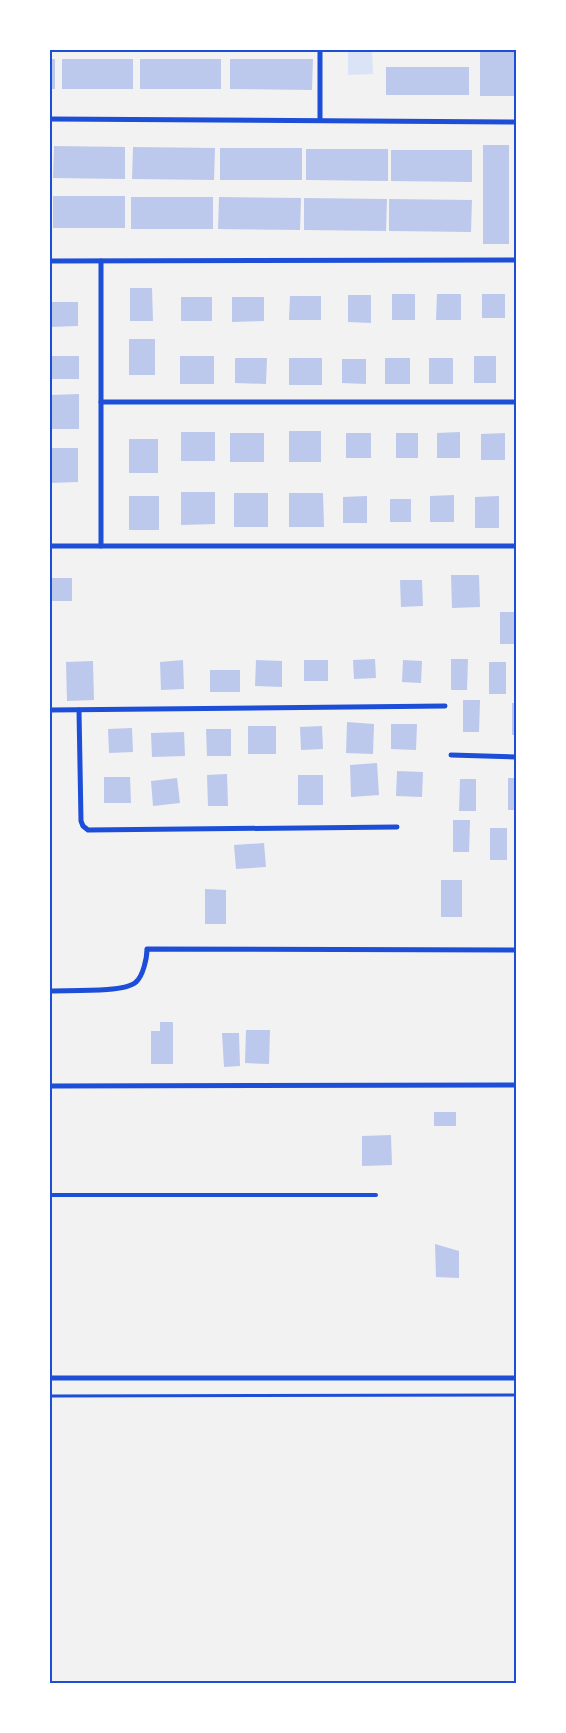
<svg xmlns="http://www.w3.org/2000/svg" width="566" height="1733" viewBox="0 0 566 1733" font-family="Spectral,serif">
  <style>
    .green { fill: #dbe4f7 }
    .building { fill: #bdc9ec }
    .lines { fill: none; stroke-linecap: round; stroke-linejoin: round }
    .path { stroke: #1d4ed8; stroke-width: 3 }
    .service { stroke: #1d4ed8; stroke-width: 4 }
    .minor { stroke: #1d4ed8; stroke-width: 5 }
    .neatline { fill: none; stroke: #1d4ed8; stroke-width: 2 }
  </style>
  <rect width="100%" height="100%" fill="#f2f2f2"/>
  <!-- green -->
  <path class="green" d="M348 50H372L373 74 348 75Z"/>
  <!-- building -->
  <g class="building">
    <path d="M480 50H515L514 96H480Z"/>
    <rect x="50" y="59" width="5" height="30"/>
    <rect x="62" y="59" width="71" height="30"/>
    <rect x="140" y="59" width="81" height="30"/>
    <path d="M230 59H313L312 90 230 89Z"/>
    <rect x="386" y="67" width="83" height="28"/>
    <rect x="483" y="145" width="26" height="99"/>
    <path d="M54 146 125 147V179L53 178Z"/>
    <path d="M133 147 215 148 214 180 132 179Z"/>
    <rect x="220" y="148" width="82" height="32"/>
    <path d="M306 149H388V181L306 180Z"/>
    <path d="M391 150H472V182L391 181Z"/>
    <rect x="53" y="196" width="72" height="32"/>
    <rect x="131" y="197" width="82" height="32"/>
    <path d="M219 197 301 198 300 230 218 229Z"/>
    <path d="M304 198 387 199 386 231 304 230Z"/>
    <path d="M389 199 472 200 471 232 389 231Z"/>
    <path d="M130 288H152L153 321H130Z"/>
    <rect x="392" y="294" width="23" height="26"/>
    <path d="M437 294H461V320H436Z"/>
    <rect x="482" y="294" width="23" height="24"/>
    <path d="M348 295H371V323L348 322Z"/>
    <path d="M290 296H321V320H289Z"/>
    <rect x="181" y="297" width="31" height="24"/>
    <path d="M232 297H264V321L232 322Z"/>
    <path d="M50 302H78V326L50 327Z"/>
    <rect x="129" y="339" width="26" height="36"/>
    <rect x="50" y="356" width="29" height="23"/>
    <rect x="180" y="356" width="34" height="28"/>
    <rect x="474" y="356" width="22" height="27"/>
    <path d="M235 358H267L266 384 235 383Z"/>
    <rect x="289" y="358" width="33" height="27"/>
    <rect x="385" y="358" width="25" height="26"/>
    <rect x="429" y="358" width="24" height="26"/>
    <path d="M342 359H366V384L342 383Z"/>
    <path d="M79 394V429H51L50 395Z"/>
    <rect x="289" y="431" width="32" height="31"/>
    <rect x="181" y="432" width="34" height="29"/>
    <path d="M460 432V458H437V433Z"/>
    <rect x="230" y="433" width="34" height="29"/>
    <rect x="346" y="433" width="25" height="25"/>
    <rect x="396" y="433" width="22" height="25"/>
    <path d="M505 433V460H481V434Z"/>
    <rect x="129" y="439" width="29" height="34"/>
    <path d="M50 448H78V482L50 483Z"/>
    <path d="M181 492H215V524L181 525Z"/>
    <rect x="234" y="493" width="34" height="34"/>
    <path d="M289 493H323L324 527H289Z"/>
    <path d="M454 495V522H430V496Z"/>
    <rect x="129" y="496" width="30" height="34"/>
    <path d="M367 496V523H343V497Z"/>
    <path d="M499 496V528H475V497Z"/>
    <rect x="390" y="499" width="21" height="23"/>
    <path d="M451 575H479L480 607 452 608Z"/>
    <rect x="52" y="578" width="20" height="23"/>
    <path d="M400 580H422L423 606 401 607Z"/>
    <rect x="500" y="612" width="16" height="32"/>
    <path d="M375 659 376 678 354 679 353 660Z"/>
    <path d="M451 659H468L467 690H451Z"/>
    <path d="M183 660 184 689 161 690 160 662Z"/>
    <path d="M256 660 282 661V687L255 686Z"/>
    <rect x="304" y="660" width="24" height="21"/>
    <path d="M403 660 422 661 421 683 402 682Z"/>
    <path d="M93 661 94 700 67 701 66 662Z"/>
    <rect x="489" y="662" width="17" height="32"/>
    <rect x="210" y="670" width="30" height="22"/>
    <path d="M463 700H480L479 732H463Z"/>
    <rect x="512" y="703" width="4" height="32"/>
    <path d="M347 722 374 724 373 754 346 753Z"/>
    <path d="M391 724H417L416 750 391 749Z"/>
    <rect x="248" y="726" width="28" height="28"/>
    <path d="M322 726 323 749 301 750 300 727Z"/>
    <path d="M132 728 133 752 109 753 108 729Z"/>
    <path d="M206 729H231V756H207Z"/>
    <path d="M184 732 185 756 152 757 151 733Z"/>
    <path d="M377 763 379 795 351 797 350 765Z"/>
    <path d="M397 771 423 772 422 797 396 796Z"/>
    <path d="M227 774 228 806H208L207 775Z"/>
    <rect x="298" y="775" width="25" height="30"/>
    <path d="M104 777H130L131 803H104Z"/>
    <path d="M177 778 180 803 153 806 151 781Z"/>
    <rect x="508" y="778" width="8" height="32"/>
    <path d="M460 779H476V811H459Z"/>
    <path d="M453 820H470L469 852H453Z"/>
    <rect x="490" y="828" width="17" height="32"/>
    <path d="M264 843 266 867 236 869 234 845Z"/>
    <rect x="441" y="880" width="21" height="37"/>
    <path d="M205 889 226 890V924H205Z"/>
    <path d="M160 1022H173V1064H151V1031H160Z"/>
    <path d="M246 1030H270L269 1064 245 1063Z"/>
    <path d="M222 1033H239L240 1066 224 1067Z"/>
    <rect x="434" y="1112" width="22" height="14"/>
    <path d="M391 1135 392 1165 362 1166V1136Z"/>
    <path d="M435 1244 459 1251V1278L436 1277Z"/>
  </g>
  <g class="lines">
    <!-- path -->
    <path class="path" d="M50 1396 516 1395"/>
    <!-- service -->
    <path class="service" d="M50 1195H376"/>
    <!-- minor -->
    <g class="minor">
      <path d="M320 50V120"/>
      <path d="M50 119 516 122"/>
      <path d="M50 261 516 260"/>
      <path d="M101 402H516"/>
      <path d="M50 546H516"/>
      <path d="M101 546V261"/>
      <path d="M50 710 445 706"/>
      <path d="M79 710 81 821 83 826 88 830 397 827"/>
      <path d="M451 755 516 757"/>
      <path d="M50 991C67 990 125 993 136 982 143 976 147 958 147 949L516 950"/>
      <path d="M50 1086 516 1085"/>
      <path d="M50 1378H516"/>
    </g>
  </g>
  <!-- border -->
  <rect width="566" height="1733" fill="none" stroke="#ffffff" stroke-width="102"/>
  <rect x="51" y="51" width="464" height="1631" class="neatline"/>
</svg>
